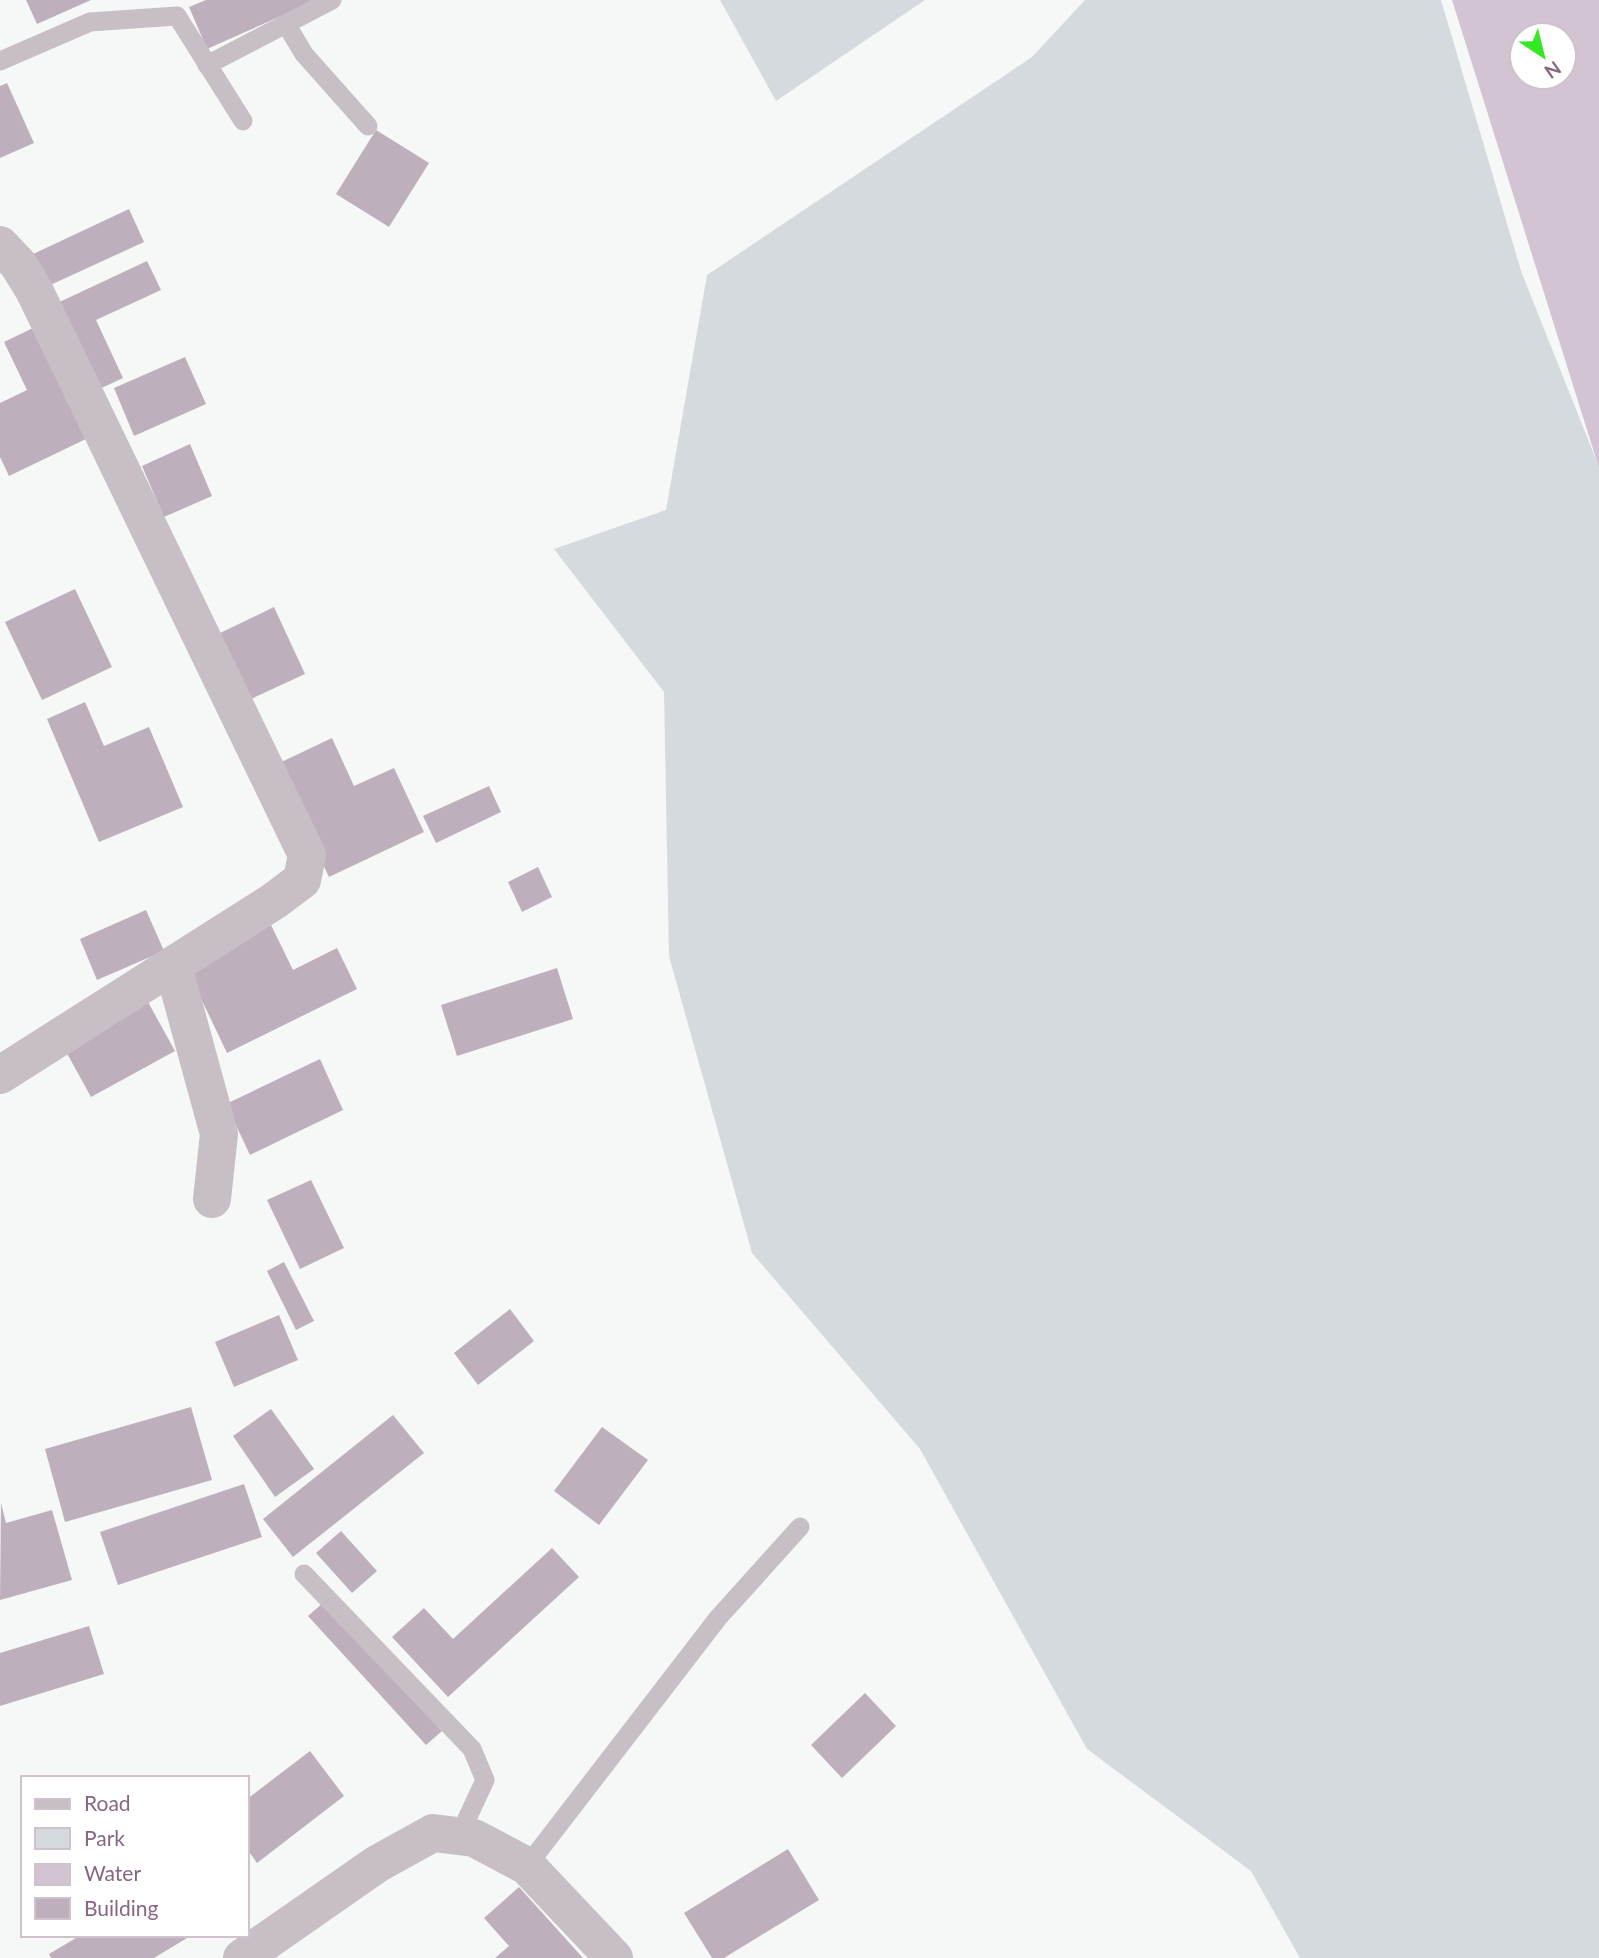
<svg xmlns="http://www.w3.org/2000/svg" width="1599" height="1958" viewBox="0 0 1599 1958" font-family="Lato,sans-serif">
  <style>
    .green { fill: #d4dadd }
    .water { fill: #d2c4d2; fill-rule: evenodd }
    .building { fill: #bdb0bc }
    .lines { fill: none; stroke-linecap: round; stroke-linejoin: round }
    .lane { stroke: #c8bfc6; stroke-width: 19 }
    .street { stroke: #c8bfc6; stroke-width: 38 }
  </style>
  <rect width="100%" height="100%" fill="#f5f8f7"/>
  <!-- green -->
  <g class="green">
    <path d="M720 0H925L776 101Z"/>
    <path d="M1085 0H1441L1521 271 1599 467V1958H1300L1251 1871 1087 1749 920 1449 752 1253 669 956 664 692 554 549 666 510 707 275 1032 57Z"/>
  </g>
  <!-- water -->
  <path class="water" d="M1452 0H1599V468ZM1522 35H1564V77H1522Z"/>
  <!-- building -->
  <g class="building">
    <path d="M26 0H91L37 24Z"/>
    <path d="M206 0H317L207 49 189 7Z"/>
    <path d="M7 83 34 143 0 158V86Z"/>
    <path d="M376 130 429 163 389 227 336 194Z"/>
    <path d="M129 209 144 242 46 287 31 255Z"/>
    <path d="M147 261 161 290 96 320 123 378 93 392 53 305Z"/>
    <path d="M35 327 88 438 9 476 0 457V403L27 390 4 342Z"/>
    <path d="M185 357 206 404 134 436 114 388Z"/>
    <path d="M190 444 212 496 164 517 142 466Z"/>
    <path d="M75 589 112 667 42 700 5 622Z"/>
    <path d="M274 607 305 674 251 699 220 633Z"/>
    <path d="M85 702 104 746 149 727 183 807 99 842 47 719Z"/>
    <path d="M332 738 354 786 394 768 424 832 329 877 275 765Z"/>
    <path d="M489 786 501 812 436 843 423 816Z"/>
    <path d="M538 867 552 897 522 912 508 882Z"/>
    <path d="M146 910 164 951 97 980 80 939Z"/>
    <path d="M271 925 293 970 337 948 357 989 227 1053 186 967Z"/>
    <path d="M557 968 573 1019 457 1056 441 1005Z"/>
    <path d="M148 1002 175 1051 91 1097 64 1048Z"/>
    <path d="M320 1059 343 1110 250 1155 226 1104Z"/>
    <path d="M311 1180 344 1248 300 1269 267 1200Z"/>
    <path d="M284 1262 314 1321 296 1330 267 1271Z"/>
    <path d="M510 1309 534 1341 478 1385 454 1353Z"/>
    <path d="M279 1315 298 1360 234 1387 215 1342Z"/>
    <path d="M191 1407 212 1480 65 1522 45 1449Z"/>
    <path d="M271 1409 314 1469 275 1497 233 1436Z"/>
    <path d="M393 1415 424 1453 293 1557 263 1519Z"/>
    <path d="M602 1427 648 1460 599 1525 554 1491Z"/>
    <path d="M244 1484 262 1537 118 1585 100 1532Z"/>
    <path d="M1 1503 6 1523 52 1510 72 1580 0 1600Z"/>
    <path d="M341 1531 377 1571 352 1593 316 1553Z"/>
    <path d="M552 1548 579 1577 448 1697 392 1637 424 1608 453 1639Z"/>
    <path d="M324 1602 442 1731 426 1745 308 1616Z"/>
    <path d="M89 1626 104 1674 0 1706V1653Z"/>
    <path d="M865 1693 896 1726 842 1778 811 1745Z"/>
    <path d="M310 1751 344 1796 257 1863 247 1849V1799Z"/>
    <path d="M788 1849 819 1900 724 1958H712L684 1913Z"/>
    <path d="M519 1887 583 1958H495L509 1946 484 1918Z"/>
    <path d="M81 1935H192L154 1958H51L49 1954Z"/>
  </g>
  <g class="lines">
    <!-- lane -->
    <g class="lane">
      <path d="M286 24 304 54 368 126"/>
      <path d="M0 61 90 22 177 16 243 121"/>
      <path d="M207 65 332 0"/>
      <path d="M304 1574 472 1749 485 1780 459 1836"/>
      <path d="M527 1866 718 1618 800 1527"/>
    </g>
    <!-- street -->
    <g class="street">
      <path d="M0 245 18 264 34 290 307 855 302 880 274 901 0 1075"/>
      <path d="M173 966 219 1134 212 1199"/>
      <path d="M242 1958 377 1864 433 1833 474 1838 527 1866 614 1958"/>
    </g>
  </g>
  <!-- legend -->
  <rect x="21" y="1776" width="228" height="161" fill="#ffffff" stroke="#cfc2cd" stroke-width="2"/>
  <rect x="35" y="1799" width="35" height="10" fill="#c8bfc6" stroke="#cfc2cd" stroke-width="2"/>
  <text x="84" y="1811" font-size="21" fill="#876682">Road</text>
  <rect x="35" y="1828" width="35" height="21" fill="#d4dadd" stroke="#cfc2cd" stroke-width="2"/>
  <text x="84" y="1846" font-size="21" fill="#876682">Park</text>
  <rect x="35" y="1864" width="35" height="21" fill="#d2c4d2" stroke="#cfc2cd" stroke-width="2"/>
  <text x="84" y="1881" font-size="21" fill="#876682">Water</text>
  <rect x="35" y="1898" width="35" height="21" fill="#bdb0bc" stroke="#cfc2cd" stroke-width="2"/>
  <text x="84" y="1916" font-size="21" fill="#876682">Building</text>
  <!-- north arrow -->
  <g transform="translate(1543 56) rotate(145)"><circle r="33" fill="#ffffff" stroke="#cfc2cd" stroke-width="2"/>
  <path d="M0-5L12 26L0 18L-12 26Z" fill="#34e826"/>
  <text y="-10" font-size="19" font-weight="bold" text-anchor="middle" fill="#876682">N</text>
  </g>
</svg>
